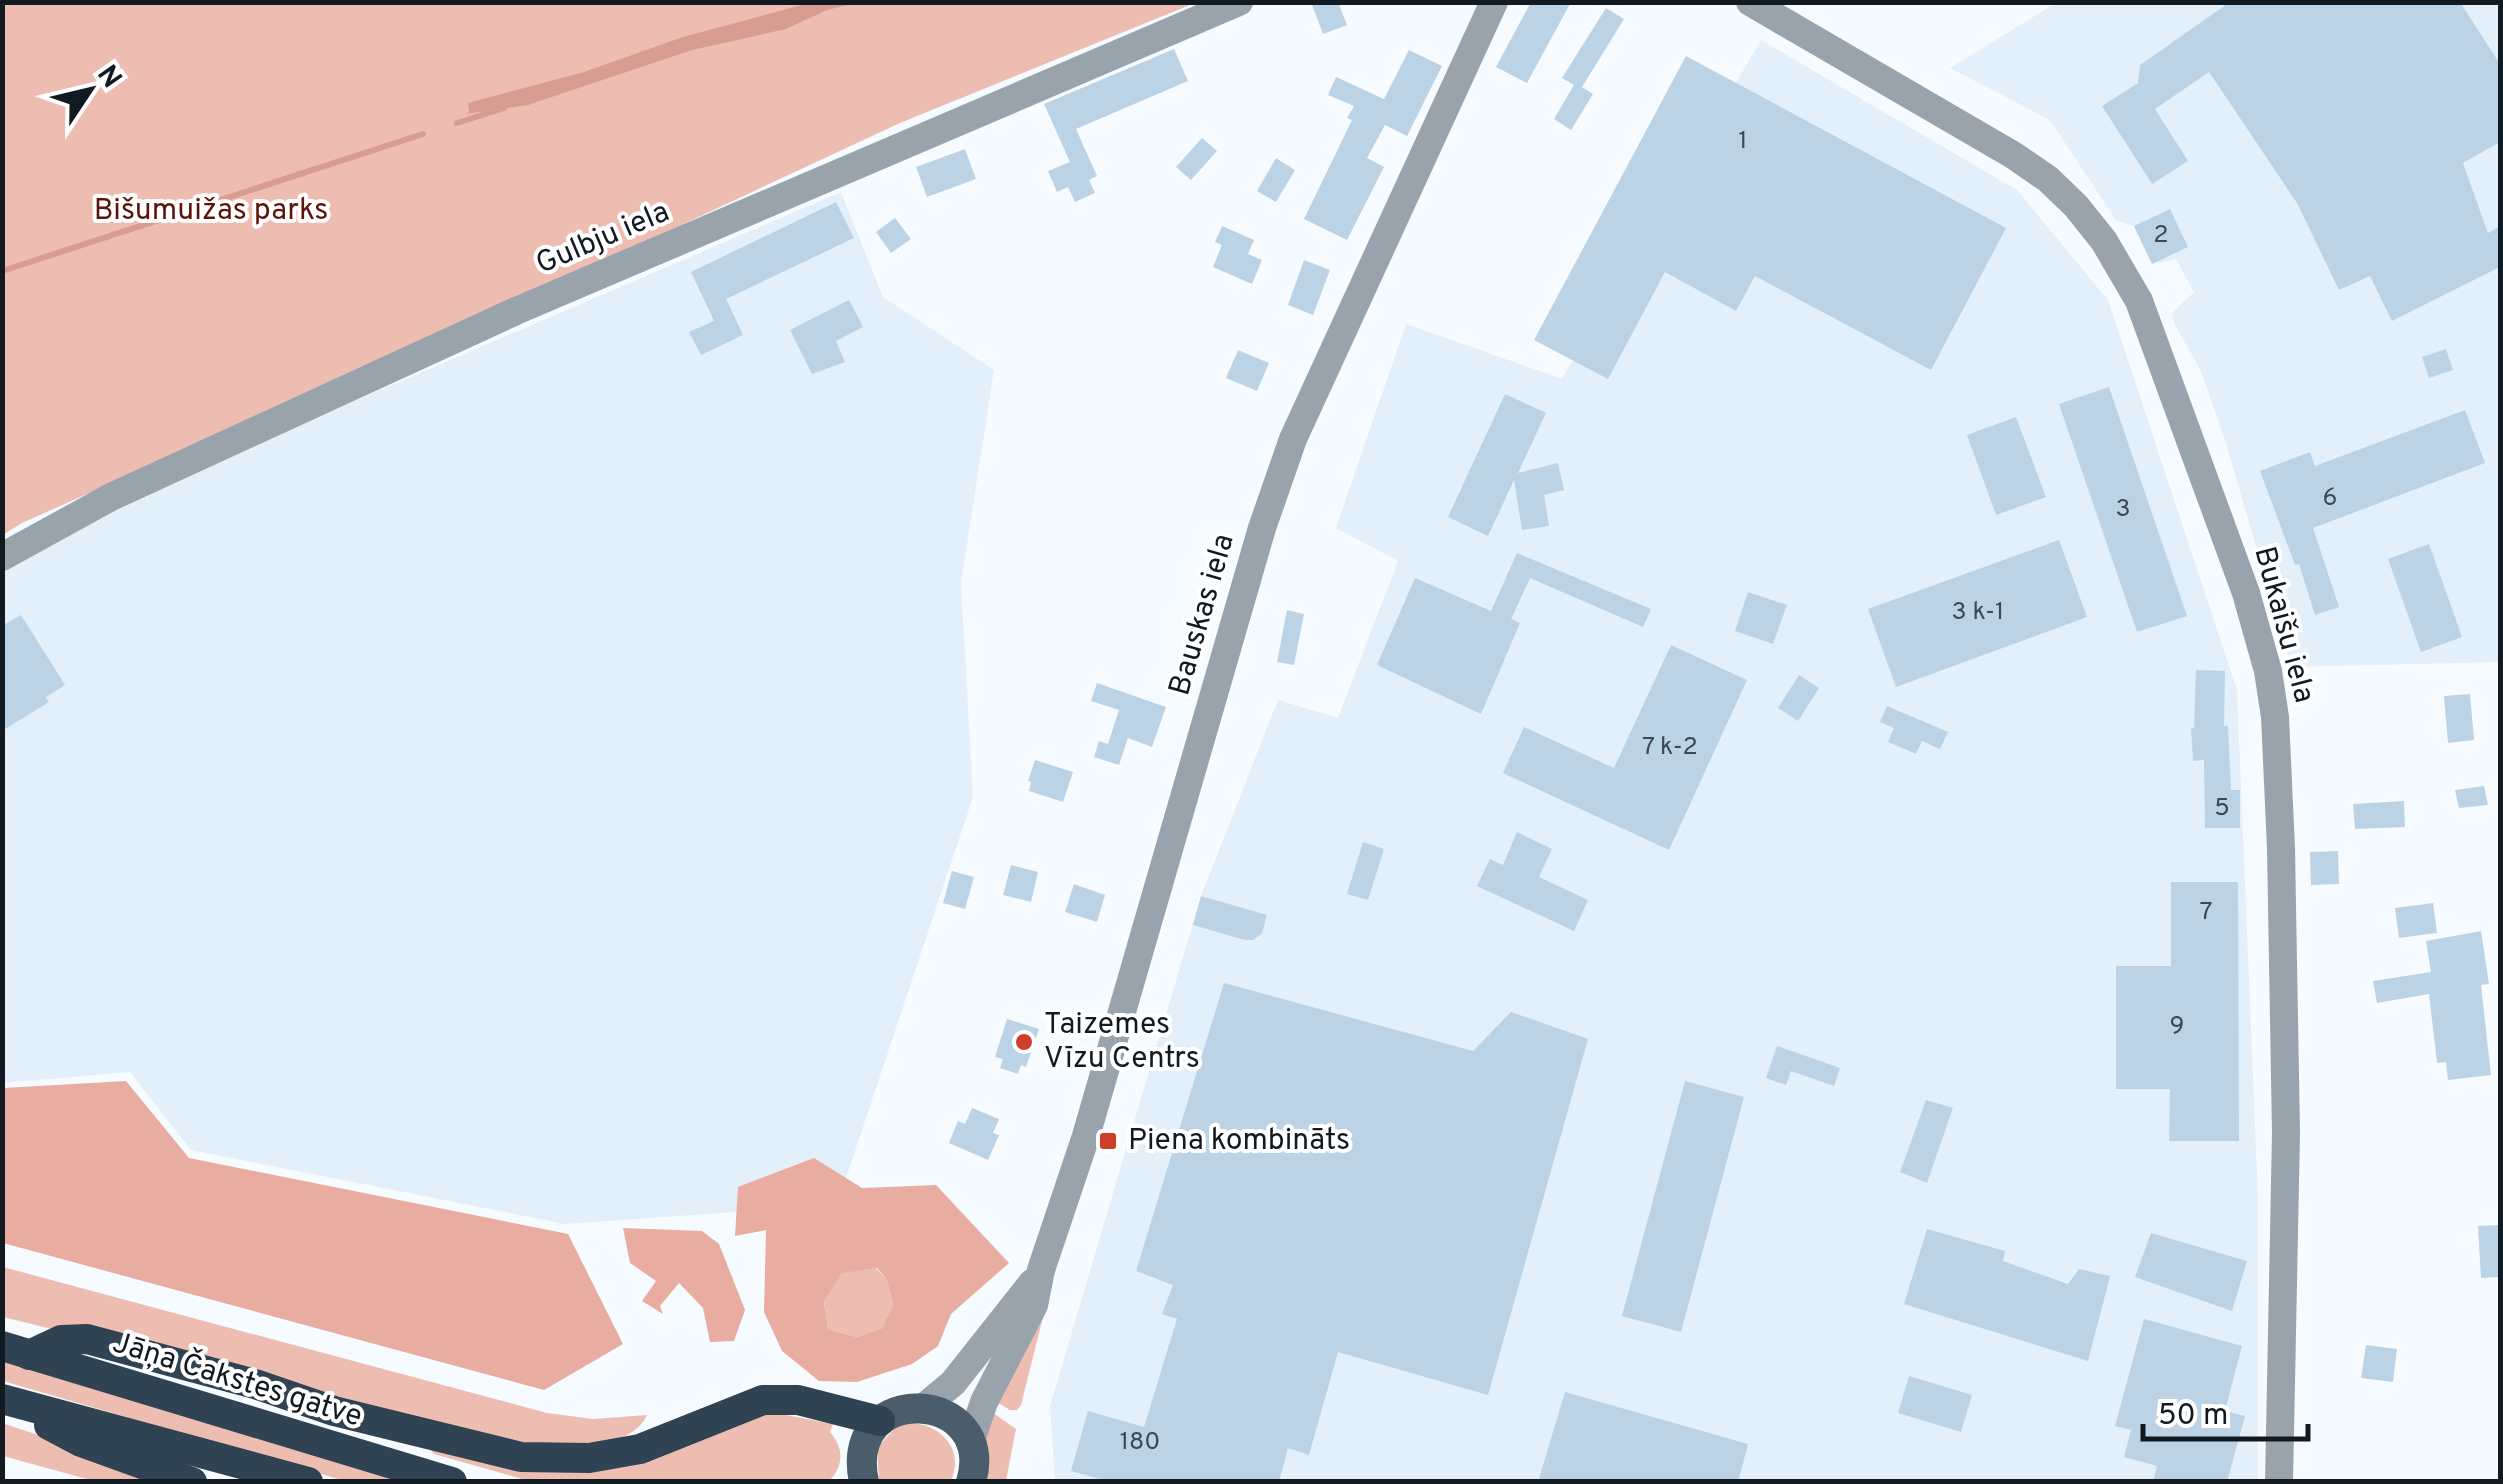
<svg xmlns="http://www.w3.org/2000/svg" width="2503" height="1484" viewBox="0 0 2503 1484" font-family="Overpass,sans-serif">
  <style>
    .built { fill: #e3eff9 }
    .green { fill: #eebdb2 }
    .forest { fill: #e9aca0; fill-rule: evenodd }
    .water { fill: #d89c90 }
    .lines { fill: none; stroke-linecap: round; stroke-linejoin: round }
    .stream { stroke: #d89c90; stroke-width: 6 }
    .building { fill: #bcd3e6 }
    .minor { stroke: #99a3ab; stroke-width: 28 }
    .major { stroke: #4b5c6a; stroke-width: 30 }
    .highway { stroke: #304353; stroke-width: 30 }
    .poi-dot { fill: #cc402a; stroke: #fff; stroke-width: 4 }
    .labels { text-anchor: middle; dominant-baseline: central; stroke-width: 8; stroke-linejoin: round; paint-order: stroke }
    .number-label { font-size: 25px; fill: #3c4852 }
    .park-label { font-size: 30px; fill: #5a1409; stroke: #fff }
    .street-label { font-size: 30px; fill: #121a21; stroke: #fff }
    .poi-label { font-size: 30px; fill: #121a21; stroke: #fff; text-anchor: start }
  </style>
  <rect width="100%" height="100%" fill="#f6fbff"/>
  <!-- built -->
  <g class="built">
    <path d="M2056 3H2500V662L2291 667 2226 443 2201 371 2175 325 2172 313 2194 292 2176 259 2152 264 2134 226 2116 220 2050 120 1950 68Z"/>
    <path d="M1761 40 2017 190 2108 300 2237 690 2258 1198V1481H1055L1050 1406 1201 896 1278 700 1338 718 1398 561 1336 528 1406 324 1562 379Z"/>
    <path d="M841 192 883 297 994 370 961 583 973 797 837 1205 565 1224 191 1150 130 1072 3 1083V567L176 478Z"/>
  </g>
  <!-- green -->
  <g class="green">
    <path d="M2 3H1195L900 123 484 317 22 523 3 535Z"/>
    <path d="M3 1267 547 1413 593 1419 647 1415C631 1452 560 1447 527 1446L3 1317Z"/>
    <path d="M876 1268 886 1278 893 1304 882 1328 857 1337 828 1329 824 1302 842 1272Z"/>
    <path d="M1048 1297 1021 1405 1017 1410H1010L995 1401Z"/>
    <path d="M2 1359 424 1481H345L3 1381Z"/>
    <path d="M989 1410 1016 1429 1006 1481 981 1482 982 1440Z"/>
    <path d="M776 1413 833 1424 830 1432C844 1448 844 1466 829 1481L533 1482 434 1454 428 1447 532 1471H583L749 1418Z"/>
    <path d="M2 1423 177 1481H94L3 1456Z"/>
    <path d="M908 1423C940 1423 965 1449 951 1481H879L877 1448 895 1428Z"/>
  </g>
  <!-- forest -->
  <g class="forest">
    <path d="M126 1081 189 1158 568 1234 623 1344 544 1390 3 1243V1088Z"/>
    <path d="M814 1158 862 1188 936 1185 1009 1263 951 1314 938 1346 912 1364 857 1382 819 1381 782 1351 764 1312 766 1230 735 1236 738 1187ZM877 1268 886 1278 893 1304 882 1328 857 1337 828 1329 824 1302 842 1273Z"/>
    <path d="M623 1228 702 1231 719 1244 745 1310 734 1341 710 1342 703 1308 679 1283 660 1306 663 1314 642 1301 656 1281 630 1263Z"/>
  </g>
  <!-- water -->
  <path class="water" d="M813 2 856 3 827 10 786 29 692 50 528 105 466 114 469 112 468 103 584 72 683 37Z"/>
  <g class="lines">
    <!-- stream -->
    <g class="stream">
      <path d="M457 123 504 108"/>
      <path d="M2 271 423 134"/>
    </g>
  </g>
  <!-- building -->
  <g class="building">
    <path d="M1311 2H1338L1347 25 1323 34Z"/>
    <path d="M1531 2H1571L1527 83 1496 67Z"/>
    <path d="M2230 2H2460L2500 64V142L2463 163 2488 233 2500 226V267L2392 321 2370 276 2339 290 2297 203 2209 72 2155 109 2188 161 2152 184 2102 106 2138 83 2140 65Z"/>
    <path d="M1606 8 1624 19 1582 87 1593 94 1571 130 1554 119 1574 85 1562 78Z"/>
    <path d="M1174 49 1188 81 1076 129 1097 176 1089 180 1095 193 1075 202 1068 187 1057 192 1048 171 1070 162 1044 104Z"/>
    <path d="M1409 50 1442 66 1407 136 1385 125 1367 158 1384 167 1347 240 1304 219 1352 120 1347 118 1354 106 1328 95 1336 77 1384 99Z"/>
    <path d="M1686 56 2006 228 1931 370 1755 276 1736 311 1665 272 1608 379 1534 340Z"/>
    <path d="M1202 138 1217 151 1191 180 1176 167Z"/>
    <path d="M965 149 976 179 927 197 916 167Z"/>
    <path d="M1276 158 1295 170 1276 202 1257 191Z"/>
    <path d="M836 202 854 238 726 299 743 335 701 355 689 332 714 321 691 272Z"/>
    <path d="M2170 209 2188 247 2152 264 2134 226Z"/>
    <path d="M895 218 911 239 891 253 876 232Z"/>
    <path d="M1222 226 1254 240 1248 254 1262 260 1252 284 1213 267 1222 245 1215 242Z"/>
    <path d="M1304 260 1330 270 1313 315 1288 305Z"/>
    <path d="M849 300 863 327 836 341 845 362 812 374 790 330Z"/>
    <path d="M2446 349 2453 370 2429 378 2422 357Z"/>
    <path d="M1238 350 1269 363 1257 391 1226 378Z"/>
    <path d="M2109 387 2187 616 2137 632 2059 404Z"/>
    <path d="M1505 394 1546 413 1518 473 1558 463 1564 490 1544 495 1549 526 1522 530 1514 480 1488 536 1448 517Z"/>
    <path d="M2465 410 2485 463 2313 528 2339 607 2315 615 2299 564 2295 565 2260 471 2310 452 2315 466Z"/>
    <path d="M2016 417 2046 497 1996 515 1967 435Z"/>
    <path d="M2059 540 2087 617 1896 687 1868 609Z"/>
    <path d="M2429 544 2462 637 2421 652 2388 559Z"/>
    <path d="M1517 553 1651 609 1643 627 1530 578 1511 619 1520 623 1481 714 1377 665 1415 578 1491 611Z"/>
    <path d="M1748 592 1787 605 1773 644 1735 631Z"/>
    <path d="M1287 610 1304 614 1294 665 1277 662Z"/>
    <path d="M21 615 65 685 46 697 49 702 2 731V626Z"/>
    <path d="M1671 645 1747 680 1669 850 1503 773 1524 727 1614 768Z"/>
    <path d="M2196 670 2225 671 2224 726H2228L2231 790H2240V828H2205L2204 760 2193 761 2191 728H2194Z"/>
    <path d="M1799 675 1819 688 1798 721 1778 708Z"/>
    <path d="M1097 683 1166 707 1152 747 1128 738 1119 765 1094 757 1099 741 1108 744 1119 710 1091 701Z"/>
    <path d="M2470 694 2474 740 2448 743 2444 696Z"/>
    <path d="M1887 706 1948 732 1940 749 1922 741 1916 754 1888 742 1894 728 1880 722Z"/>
    <path d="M1035 760 1073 772 1063 802 1029 791 1031 782 1028 781Z"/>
    <path d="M2484 786 2488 805 2459 808 2455 790Z"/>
    <path d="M2404 801 2405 827 2355 829 2353 804Z"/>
    <path d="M1517 832 1552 849 1539 877 1588 900 1574 931 1477 886 1490 859 1503 865Z"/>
    <path d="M1363 842 1384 849 1368 900 1347 894Z"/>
    <path d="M2338 851 2339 884 2311 885 2310 852Z"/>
    <path d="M1011 865 1038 872 1031 902 1003 895Z"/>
    <path d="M952 871 974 877 965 909 943 903Z"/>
    <path d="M2171 882H2238L2239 1141H2169L2170 1089H2116V966H2171Z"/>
    <path d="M1074 884 1105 895 1097 922 1065 912Z"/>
    <path d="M1201 896 1267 915 1262 933 1253 940H1245L1193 925Z"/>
    <path d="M2433 903 2437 933 2399 938 2395 908Z"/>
    <path d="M2481 931 2489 984 2481 985 2491 1075 2448 1080 2446 1062 2437 1063 2429 994 2377 1003 2373 981 2431 972 2426 941Z"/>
    <path d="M1224 983 1473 1051 1511 1012 1588 1039 1488 1395 1338 1352 1309 1455 1288 1448 1279 1482H1110L1071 1471 1088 1411 1144 1427 1177 1319 1162 1314 1173 1285 1136 1271Z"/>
    <path d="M1007 1019 1039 1029 1026 1067 1021 1065 1018 1074 1000 1068 1003 1059 995 1057Z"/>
    <path d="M1777 1046 1840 1068 1834 1086 1791 1071 1786 1085 1766 1078Z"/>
    <path d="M1685 1081 1744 1097 1681 1332 1622 1316Z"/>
    <path d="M1926 1100 1953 1108 1927 1183 1900 1172Z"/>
    <path d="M972 1108 999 1119 993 1133 999 1135 988 1160 949 1143 958 1121 965 1124Z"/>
    <path d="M2500 1225V1277L2481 1278 2478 1226Z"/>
    <path d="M1927 1229 2005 1251 2003 1261 2068 1284 2079 1269 2110 1276 2088 1361 1904 1304Z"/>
    <path d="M2151 1233 2247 1261 2232 1311 2135 1277Z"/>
    <path d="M2144 1319 2242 1346 2225 1411 2245 1416 2227 1482H2153L2157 1466 2124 1457 2131 1430 2115 1426Z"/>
    <path d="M2366 1345 2397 1349 2393 1382 2361 1378Z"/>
    <path d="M1909 1376 1972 1395 1961 1432 1898 1413Z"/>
    <path d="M1565 1392 1748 1444 1738 1482H1538Z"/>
  </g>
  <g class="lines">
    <!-- minor -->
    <g class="minor">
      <path d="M1750 2 2013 155 2048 179 2076 206 2104 241 2139 301 2246 593 2268 671 2275 717 2281 848 2286 1133 2279 1482"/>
      <path d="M2 557 111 497 516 311 1239 2"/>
      <path d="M924 1407 953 1383 1032 1283"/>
      <path d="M970 1443 984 1402 1034 1305 1041 1270 1086 1136 1262 528 1293 439 1494 2"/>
    </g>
    <!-- major -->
    <path class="major" d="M864 1482C842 1378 999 1390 971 1482"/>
    <!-- highway -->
    <g class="highway">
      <path d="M2 1346 452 1482"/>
      <path d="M29 1355 61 1340 87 1339 255 1384 334 1411 521 1457 589 1458 640 1449 763 1400H798L880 1421"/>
      <path d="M2 1399 308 1482"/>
      <path d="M49 1425 81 1442 192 1482"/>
    </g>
  </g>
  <!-- markers -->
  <g class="poi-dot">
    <circle cx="1024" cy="1042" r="10"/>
    <rect x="1098" y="1131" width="20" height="20" rx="5"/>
  </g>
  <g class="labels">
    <!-- number labels -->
    <g class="number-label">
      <text x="1743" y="142">1</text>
      <text x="2161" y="236">2</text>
      <text x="2330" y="499">6</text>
      <text x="2123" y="510">3</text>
      <text x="1978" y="613">3 k-1</text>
      <text x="1670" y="748">7 k-2</text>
      <text x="2222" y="809">5</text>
      <text x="2206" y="913">7</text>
      <text x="2177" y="1027">9</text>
      <text x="1140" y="1443">180</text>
    </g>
    <!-- park labels -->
    <g class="park-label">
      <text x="211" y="211">Bišumuižas parks</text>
    </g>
    <!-- street labels -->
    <g class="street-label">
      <text transform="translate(603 239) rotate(-23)">Gulbju iela</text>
      <text transform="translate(1203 615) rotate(-74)">Bauskas iela</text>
      <text transform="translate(2283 625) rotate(75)">Bukaišu iela</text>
      <text transform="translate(237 1381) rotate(17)">Jāņa Čakstes gatve</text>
    </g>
    <!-- poi labels -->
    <g class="poi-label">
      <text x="1044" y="1025">Taizemes<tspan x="1044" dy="34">Vīzu Centrs</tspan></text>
      <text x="1128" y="1141">Piena kombināts</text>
    </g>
  </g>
  <!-- border -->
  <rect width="2503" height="1484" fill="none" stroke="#121a21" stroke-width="10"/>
  <!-- north arrow -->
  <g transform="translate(90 90) rotate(55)" stroke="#ffffff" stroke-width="8" paint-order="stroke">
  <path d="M0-8L18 38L0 25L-18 38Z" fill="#121a21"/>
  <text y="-15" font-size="28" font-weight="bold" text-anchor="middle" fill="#121a21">N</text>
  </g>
  <!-- scale -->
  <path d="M2143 1424v15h165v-15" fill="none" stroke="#121a21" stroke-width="5"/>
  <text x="2158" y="1424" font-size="30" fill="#121a21" stroke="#ffffff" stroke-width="8" paint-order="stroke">50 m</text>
</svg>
